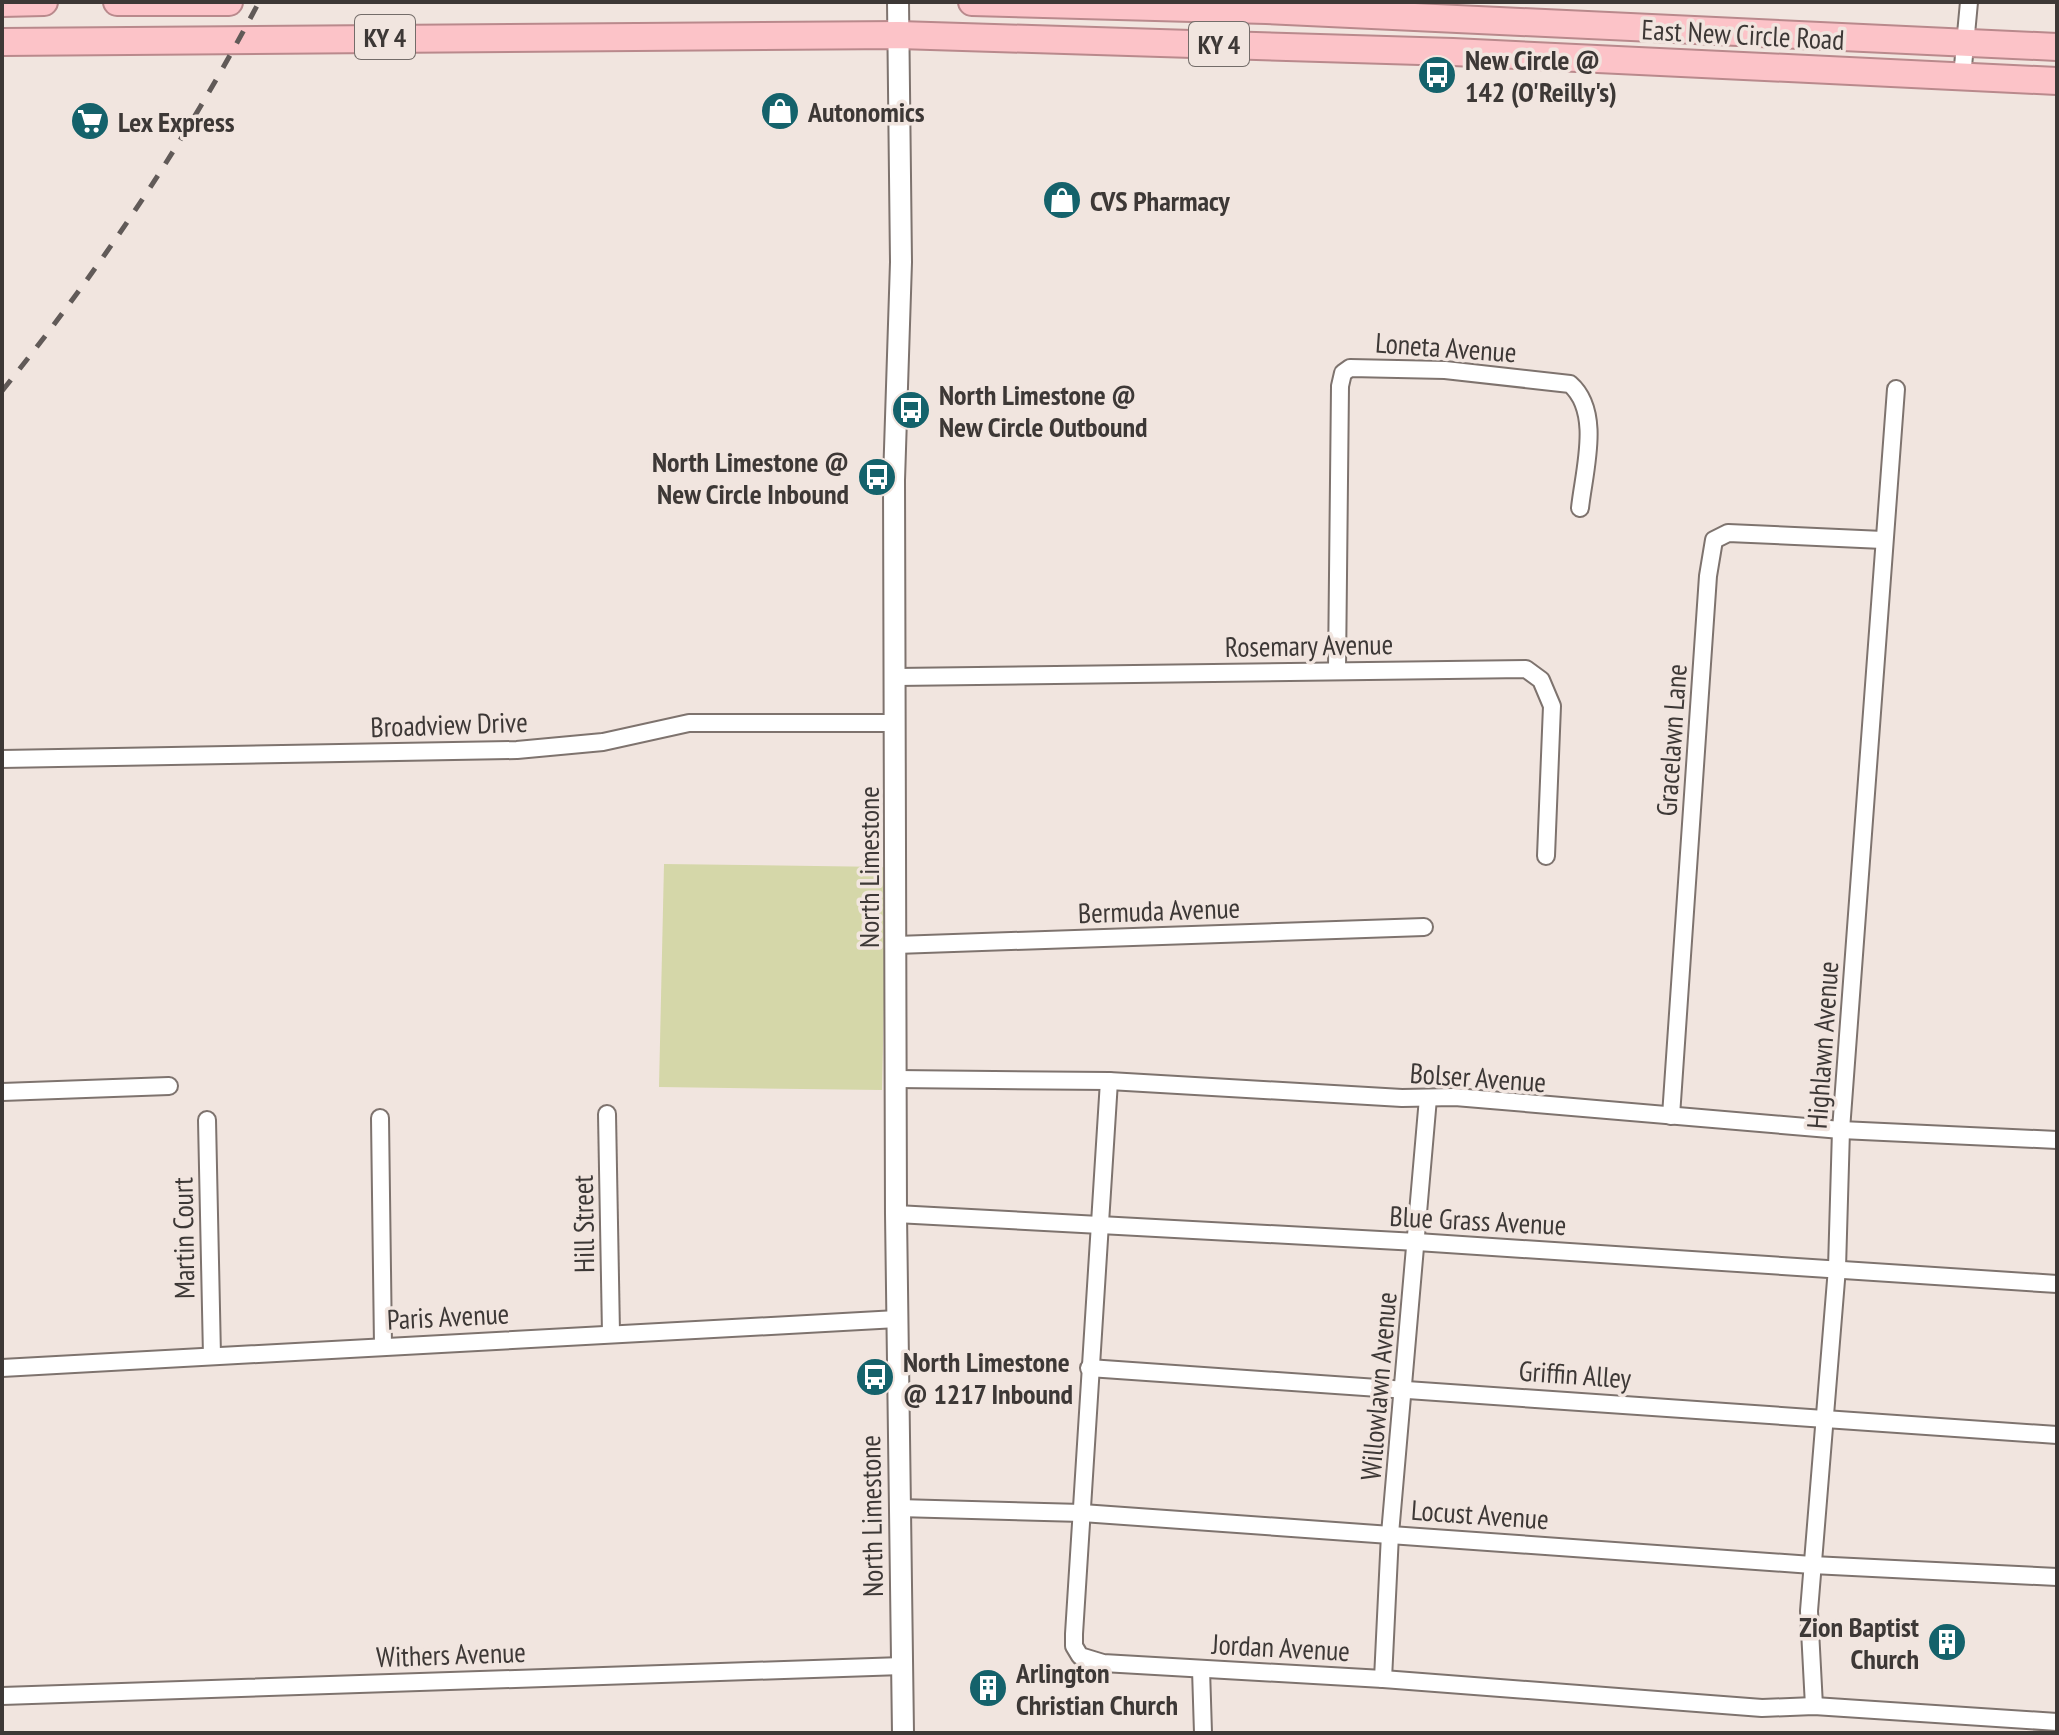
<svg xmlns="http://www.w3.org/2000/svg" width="2059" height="1735" viewBox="0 0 2059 1735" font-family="'PT Sans Narrow',sans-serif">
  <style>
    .green { fill: #d5d7a9 }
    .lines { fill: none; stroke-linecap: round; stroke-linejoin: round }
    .minor-casing { stroke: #7e736e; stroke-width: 20 }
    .tertiary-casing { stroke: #7e736e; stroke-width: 24 }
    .trunk-casing { stroke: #b9898c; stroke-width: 30 }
    .minor { stroke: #fff; stroke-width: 16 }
    .tertiary { stroke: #fff; stroke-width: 20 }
    .trunk { stroke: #fcc3c8; stroke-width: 26 }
    .rail { stroke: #615a58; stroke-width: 5; stroke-dasharray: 14 14; stroke-linecap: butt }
    .labels { text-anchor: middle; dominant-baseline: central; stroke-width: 7; stroke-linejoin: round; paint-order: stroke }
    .shield { fill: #f1e5df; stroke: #736c69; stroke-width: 2 }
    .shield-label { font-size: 26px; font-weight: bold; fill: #3d3836 }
    .street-label { font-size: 28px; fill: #3d3836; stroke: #f1e5df }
    .poi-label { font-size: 28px; font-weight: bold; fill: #3d3836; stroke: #f1e5df; text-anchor: start }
  </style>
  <rect width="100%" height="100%" fill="#f1e5df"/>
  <!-- green -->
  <path class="green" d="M664 864 887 867 882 1090 659 1087Z"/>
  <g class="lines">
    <defs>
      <g id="minor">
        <path d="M1962 77 1969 2"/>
        <path d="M1337 670 1340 386 1343 373 1350 368 1445 370 1570 384C1602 412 1584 470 1580 508"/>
        <path d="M896 677 1526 669 1541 680 1552 706 1546 856"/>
        <path d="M2 759 517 750 603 742 689 723H896"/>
        <path d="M896 945 1424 927"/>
        <path d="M896 1079 1109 1081 1402 1098 1455 1097 1841 1130 2057 1140"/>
        <path d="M1109 1081 1074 1634V1646L1080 1656 1103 1663 1383 1679 1762 1708 1814 1706 2057 1722"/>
        <path d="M2 1092 169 1086"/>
        <path d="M607 1114 611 1333"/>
        <path d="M1671 1116 1708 576 1714 540 1728 533 1883 540"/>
        <path d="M380 1118 383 1346"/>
        <path d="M207 1120 212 1356"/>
        <path d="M896 1214 1417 1242 2057 1284"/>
        <path d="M2 1368 897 1319"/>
        <path d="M1089 1368 2057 1435"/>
        <path d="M898 1508 1082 1513 1812 1565 2057 1577"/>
        <path d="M1201 1669 1203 1733"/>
        <path d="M1383 1679 1390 1534 1428 1098"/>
        <path d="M2 1696 902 1666"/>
        <path d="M1814 1706 1809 1611 1837 1268 1841 1130 1896 389"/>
      </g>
      <path id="tertiary" d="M898 2 901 262 894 480 896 1214 903 1733"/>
      <g id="trunk">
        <path d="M117 2H229"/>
        <path d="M972 2 1266 10 2057 47"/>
        <path d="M2 3 44 2"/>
        <path d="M2 42 899 35 1453 52 2057 81"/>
      </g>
    </defs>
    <!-- minor casing -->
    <use href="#minor" class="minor-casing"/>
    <!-- tertiary casing -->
    <use href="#tertiary" class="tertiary-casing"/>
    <!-- trunk casing -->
    <use href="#trunk" class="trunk-casing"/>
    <!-- minor -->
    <use href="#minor" class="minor"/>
    <!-- tertiary -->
    <use href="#tertiary" class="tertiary"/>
    <!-- trunk -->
    <use href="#trunk" class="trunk"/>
    <!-- rail -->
    <path class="rail" d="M2 391C102 267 185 142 259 2"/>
  </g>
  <!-- icons -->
  <defs>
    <symbol id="bus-disc" viewBox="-11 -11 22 22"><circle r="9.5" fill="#14626b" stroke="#f1e5df"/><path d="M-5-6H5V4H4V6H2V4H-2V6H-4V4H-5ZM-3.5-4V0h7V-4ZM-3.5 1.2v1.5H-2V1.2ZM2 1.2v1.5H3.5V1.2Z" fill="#fff"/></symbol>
    <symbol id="shop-disc" viewBox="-11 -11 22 22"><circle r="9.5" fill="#14626b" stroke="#f1e5df"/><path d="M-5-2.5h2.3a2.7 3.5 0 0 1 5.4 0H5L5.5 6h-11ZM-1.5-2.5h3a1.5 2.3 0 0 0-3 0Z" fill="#fff"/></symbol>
    <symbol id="supermarket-disc" viewBox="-11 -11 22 22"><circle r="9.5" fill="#14626b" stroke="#f1e5df"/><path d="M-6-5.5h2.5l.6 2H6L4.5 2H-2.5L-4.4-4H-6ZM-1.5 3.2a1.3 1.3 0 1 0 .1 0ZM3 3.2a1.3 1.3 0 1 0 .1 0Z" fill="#fff"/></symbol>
    <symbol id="building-disc" viewBox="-11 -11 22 22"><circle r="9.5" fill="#14626b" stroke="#f1e5df"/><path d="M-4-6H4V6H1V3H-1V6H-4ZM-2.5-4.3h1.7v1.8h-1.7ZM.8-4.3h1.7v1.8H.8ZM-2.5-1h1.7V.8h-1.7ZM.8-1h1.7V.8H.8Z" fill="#fff"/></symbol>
  </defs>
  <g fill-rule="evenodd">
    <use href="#bus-disc" x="1415" y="53" width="44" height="44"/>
    <use href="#shop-disc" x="758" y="89" width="44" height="44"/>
    <use href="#supermarket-disc" x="68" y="99" width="44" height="44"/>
    <use href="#shop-disc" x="1040" y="178" width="44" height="44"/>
    <use href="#bus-disc" x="889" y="388" width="44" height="44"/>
    <use href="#bus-disc" x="855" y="455" width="44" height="44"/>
    <use href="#bus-disc" x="853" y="1355" width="44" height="44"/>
    <use href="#building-disc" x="1925" y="1620" width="44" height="44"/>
    <use href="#building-disc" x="966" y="1666" width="44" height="44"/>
  </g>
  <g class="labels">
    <!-- shield labels -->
    <g class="shield">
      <rect x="355" y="15" width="60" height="44" rx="6"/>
      <rect x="1189" y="22" width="60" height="44" rx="6"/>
    </g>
    <g class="shield-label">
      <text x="385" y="37">KY 4</text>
      <text x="1219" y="44">KY 4</text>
    </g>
    <!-- street labels -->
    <g class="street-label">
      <text transform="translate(1743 34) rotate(3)">East New Circle Road</text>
      <text transform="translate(1446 347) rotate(4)">Loneta Avenue</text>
      <text transform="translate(1309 645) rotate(-1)">Rosemary Avenue</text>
      <text transform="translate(449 724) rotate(-2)">Broadview Drive</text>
      <text transform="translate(1671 740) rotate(-86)">Gracelawn Lane</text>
      <text transform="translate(868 867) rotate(-90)">North Limestone</text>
      <text transform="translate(1159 910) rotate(-2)">Bermuda Avenue</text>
      <text transform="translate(1822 1045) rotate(-86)">Highlawn Avenue</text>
      <text transform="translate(1478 1077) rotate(4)">Bolser Avenue</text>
      <text transform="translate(1478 1220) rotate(3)">Blue Grass Avenue</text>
      <text transform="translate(583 1224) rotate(-91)">Hill Street</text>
      <text transform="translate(183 1238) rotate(-91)">Martin Court</text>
      <text transform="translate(448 1316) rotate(-3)">Paris Avenue</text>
      <text transform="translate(1575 1374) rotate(4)">Griffin Alley</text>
      <text transform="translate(1378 1386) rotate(-85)">Willowlawn Avenue</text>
      <text transform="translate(1480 1514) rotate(4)">Locust Avenue</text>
      <text transform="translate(871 1516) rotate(-91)">North Limestone</text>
      <text transform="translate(1281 1647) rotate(3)">Jordan Avenue</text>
      <text transform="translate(451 1654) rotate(-2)">Withers Avenue</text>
    </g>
    <!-- poi labels -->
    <g class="poi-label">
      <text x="1465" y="59">New Circle @<tspan x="1465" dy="32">142 (O'Reilly's)</tspan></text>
      <text x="808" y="111">Autonomics</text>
      <text x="118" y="121">Lex Express</text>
      <text x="1090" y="200">CVS Pharmacy</text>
      <text x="939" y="394">North Limestone @<tspan x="939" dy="32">New Circle Outbound</tspan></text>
      <text x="849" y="461" text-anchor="end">North Limestone @<tspan x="849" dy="32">New Circle Inbound</tspan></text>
      <text x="903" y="1361">North Limestone<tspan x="903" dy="32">@ 1217 Inbound</tspan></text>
      <text x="1919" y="1626" text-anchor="end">Zion Baptist<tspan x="1919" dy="32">Church</tspan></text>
      <text x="1016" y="1672">Arlington<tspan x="1016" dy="32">Christian Church</tspan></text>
    </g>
  </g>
  <!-- border -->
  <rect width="2059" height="1735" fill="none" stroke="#3d3836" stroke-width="8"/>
</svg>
